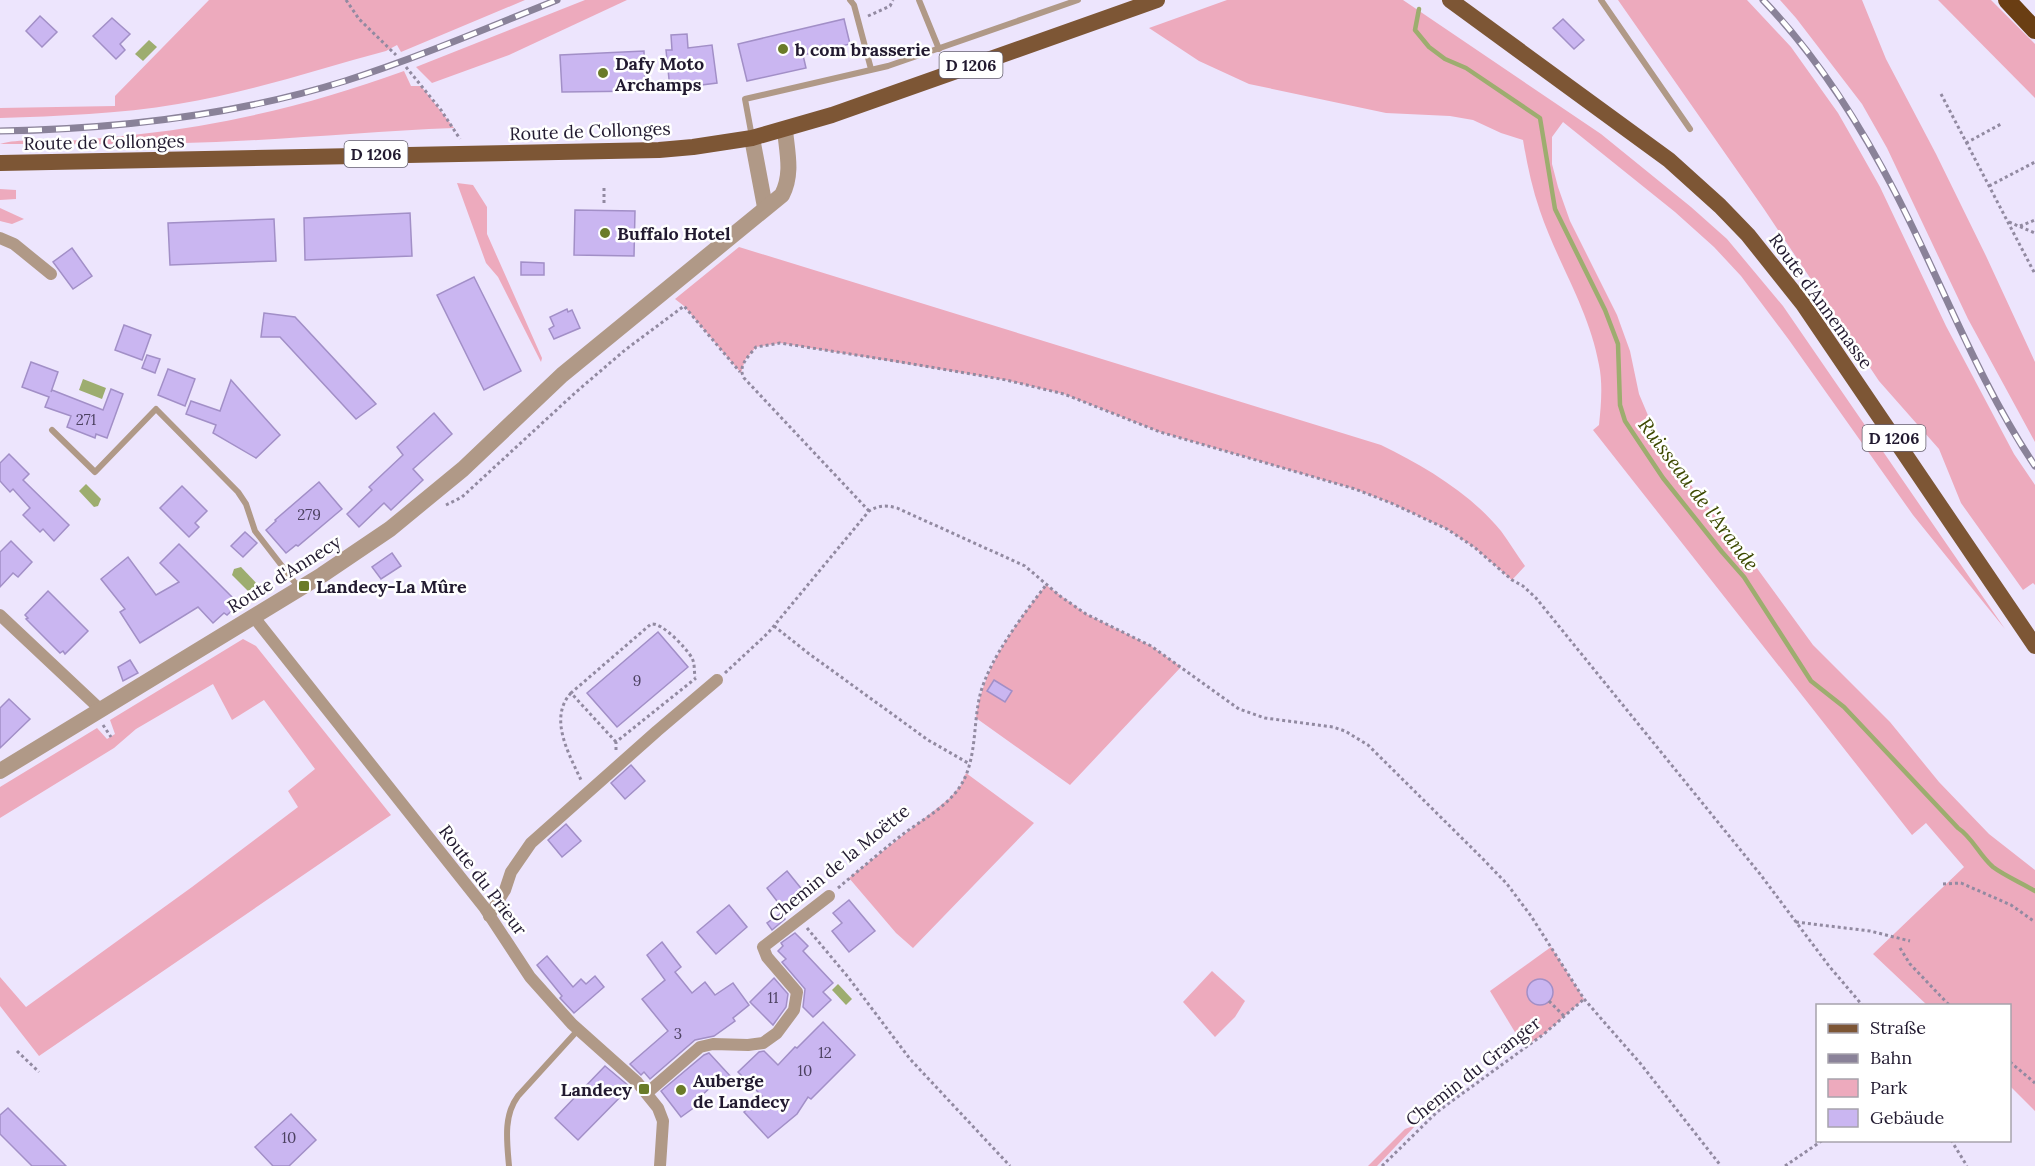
<svg xmlns="http://www.w3.org/2000/svg" width="2035" height="1166" viewBox="0 0 2035 1166" font-family="Lora,serif">
  <style>
    .green { fill: #edaabd }
    .water { fill: #9dad6f }
    .lines { fill: none; stroke-linecap: round; stroke-linejoin: round }
    .stream { stroke: #9dad6f; stroke-width: 4.5 }
    .building { fill: #cab6f1; stroke: #a28fc7; stroke-width: 1.5 }
    .path { stroke: #928aa1; stroke-width: 3; stroke-dasharray: 3 3; stroke-linecap: butt }
    .service { stroke: #b09987; stroke-width: 6 }
    .minor { stroke: #b09987; stroke-width: 12 }
    .tertiary { stroke: #b09987; stroke-width: 16 }
    .primary { stroke: #7d5635; stroke-width: 16 }
    .motorway { stroke: #6a3e13; stroke-width: 18 }
    .rail-casing { stroke: #8a8299; stroke-width: 7 }
    .rail { stroke: #fff; stroke-width: 4.5; stroke-dasharray: 14; stroke-linecap: butt }
    .poi-dot { fill: #6a7b29; stroke: #fff; stroke-width: 2 }
    .labels { text-anchor: middle; dominant-baseline: central; stroke-width: 5; stroke-linejoin: round; paint-order: stroke }
    .number-label { font-size: 15px; fill: #4c4160 }
    .shield { fill: #fff; stroke: #645f6e; stroke-width: 1.5 }
    .shield-label { font-size: 16px; font-weight: bold; fill: #221a30 }
    .poi-label { font-size: 18px; font-weight: bold; fill: #221a30; stroke: #fff; text-anchor: start }
    .street-label { font-size: 18px; fill: #221a30; stroke: #fff }
    .water-label { font-size: 20px; font-style: italic; fill: #3d4900; stroke: #fff }
  </style>
  <rect width="100%" height="100%" fill="#ede5fd"/>
  <!-- green -->
  <g class="green">
    <path d="M209 0H525L401 52 397 45 386 51C317 69 249 93 178 104 119 114 59 116 0 118V108L115 106V96Z"/>
    <path d="M585 0H627L509 55 432 83 416 67Z"/>
    <path d="M1227 0H1403L1601 134 1691 207 1727 239 1783 306 2005 629 1913 515 1789 340 1741 276 1714 247 1675 212 1563 122 1552 137V164L1558 187 1570 221 1617 315 1630 351 1639 394 1655 432 1693 488 1751 560 1813 645 1890 722 1939 782 1989 834 2035 870V1111L2010 1086V1006L1927 1005 1873 954 1964 867 1926 823 1912 835 1593 430 1599 425C1601 406 1603 384 1599 365 1589 309 1558 264 1540 211 1532 188 1527 164 1523 140L1501 133 1473 120 1450 116 1386 113 1249 84 1199 61 1149 28Z"/>
    <path d="M1618 0H1747L1791 47 1838 113 1858 148 1880 187 1946 326 2014 454 2035 485V585L2033 583 2023 590 1961 503 1939 449 1879 381 1764 209Z"/>
    <path d="M1780 0H1862L1886 59 1936 154 1986 256 2035 362V442L1968 319 1887 148 1862 104 1796 18Z"/>
    <path d="M1938 0H1991L2035 44V98Z"/>
    <path d="M404 71 411 86H421L454 128C374 131 295 139 216 142 144 145 72 144 0 144 17 139 40 141 59 141 86 140 114 137 141 134 231 124 319 102 404 71Z"/>
    <path d="M457 183 473 185 487 207V234L542 358 541 362 498 277 486 263Z"/>
    <path d="M0 189 16 190V199L0 200Z"/>
    <path d="M0 208 24 219 12 224 0 221Z"/>
    <path d="M739 247 1381 445C1424 466 1470 493 1501 531 1509 542 1517 555 1525 566L1512 580 1474 547 1447 529 1391 503 1355 489 1160 432 1064 394 1006 380 780 343 756 347 745 360 741 373 684 306 675 299Z"/>
    <path d="M1046 585 1086 614 1151 646 1181 667 1070 785 976 718C983 667 1015 625 1046 585Z"/>
    <path d="M243 639 256 646 391 815 39 1056 0 1006V977L26 1007 192 887 298 807 288 791 315 769 264 700 232 720 213 684 136 729 114 748 0 818V787L97 728 107 739 115 734 110 720Z"/>
    <path d="M966 773 1034 823 913 948 896 933 849 878 950 798 961 785Z"/>
    <path d="M1551 947 1584 999 1544 1034 1524 1047 1490 991Z"/>
    <path d="M1212 971 1245 1001 1235 1017 1215 1037 1183 1002Z"/>
    <path d="M1416 1125 1377 1166H1368L1405 1129Z"/>
  </g>
  <!-- water -->
  <g class="water">
    <path d="M149 40 157 47 143 61 135 54Z"/>
    <path d="M83 379 106 388 102 399 79 390Z"/>
    <path d="M86 484 101 499 98 506 94 507 79 491Z"/>
    <path d="M241 567 259 586 251 594 232 575 234 569Z"/>
    <path d="M838 984 852 999 846 1005 832 990Z"/>
  </g>
  <g class="lines">
    <!-- stream -->
    <path class="stream" d="M1419 9 1415 30 1429 47 1445 59 1466 68 1540 118 1555 209 1605 310 1618 344 1620 405 1625 421 1663 478 1722 552 1744 577 1811 681 1844 707 1958 828C1973 838 1979 855 1993 867 2005 876 2022 883 2035 891"/>
  </g>
  <!-- building -->
  <g class="building">
    <path d="M40 16 57 32 42 47 26 31Z"/>
    <path d="M112 18 130 34 120 44 125 50 116 59 93 36Z"/>
    <path d="M844 19 850 44 803 55 806 68 747 81 738 44Z"/>
    <path d="M1563 19 1584 40 1574 49 1553 28Z"/>
    <path d="M687 34 688 48 712 45 717 83 670 89 666 50H672L671 35Z"/>
    <path d="M644 51 645 91 562 92 560 55Z"/>
    <path d="M575 210 635 211 634 256 574 255Z"/>
    <path d="M410 213 412 256 305 260 304 218Z"/>
    <path d="M274 219 276 261 170 265 168 223Z"/>
    <path d="M72 248 92 276 73 289 53 262Z"/>
    <path d="M521 262 544 263V275H521Z"/>
    <path d="M474 277 521 371 484 390 437 295Z"/>
    <path d="M567 309 568 312 572 310 580 328 554 339 549 329 554 326 550 317Z"/>
    <path d="M264 313 295 317 376 404 356 419 280 337H261Z"/>
    <path d="M124 325 151 335 142 360 115 350Z"/>
    <path d="M147 355 160 359 155 373 142 368Z"/>
    <path d="M31 362 58 372 51 392 52 390 103 410 111 389 123 394 107 438 96 434 95 438 67 427 71 416 45 407 49 397 22 387Z"/>
    <path d="M168 369 195 379 185 406 158 395Z"/>
    <path d="M231 380 280 435 256 458 213 433 216 425 186 414 191 401 220 411Z"/>
    <path d="M434 413 452 434 413 469 423 480 391 510 384 503 359 527 347 514 372 490 369 487 403 455 397 447Z"/>
    <path d="M9 454 29 474 23 480 69 525 54 541 43 529 40 532 23 515 30 508 13 489 10 492 0 481V463Z"/>
    <path d="M319 482 342 509 298 546 296 545 286 553 266 530 276 521 275 520Z"/>
    <path d="M182 486 207 511 195 523 199 527 189 537 160 508Z"/>
    <path d="M245 532 257 543 243 557 231 546Z"/>
    <path d="M11 541 32 562 18 577 13 573 0 587V552Z"/>
    <path d="M179 544 239 604 227 615 224 613 213 623 198 607 140 643 120 612 125 609 101 579 128 557 156 595 179 582 160 563Z"/>
    <path d="M392 553 401 566 381 579 372 567Z"/>
    <path d="M48 591 88 631 65 654 63 651 60 653 26 619 28 618 25 615Z"/>
    <path d="M658 632 688 667 617 727 587 693Z"/>
    <path d="M130 660 138 673 123 681 118 667Z"/>
    <path d="M994 680 1012 691 1005 702 987 691Z"/>
    <path d="M9 699 30 719 0 748V708Z"/>
    <path d="M631 765 645 781 625 799 611 783Z"/>
    <path d="M566 824 581 841 562 857 548 840Z"/>
    <path d="M787 871 804 892 783 909 767 888Z"/>
    <path d="M849 900 875 931 849 952 832 931 842 923 833 913Z"/>
    <path d="M729 905 747 927 716 954 697 932Z"/>
    <path d="M781 913 785 919 772 930 767 923Z"/>
    <path d="M795 933 808 946 803 951 833 983 823 992 831 1000 813 1017 803 1007 805 989 782 962 786 959 778 951 783 946 781 943Z"/>
    <path d="M662 942 681 967 675 972 692 993 705 982 715 995 733 983 749 1005 733 1018 735 1021 714 1036 695 1040 650 1079 644 1072 641 1075 630 1064 668 1031 642 999 665 980 647 955Z"/>
    <path d="M547 956 573 987 581 979 586 984 595 976 604 987 574 1013 560 998 562 996 537 965Z"/>
    <path d="M774 978 788 994 786 1007 773 1025 750 1002Z"/>
    <circle cx="1540" cy="992" r="13"/>
    <path d="M823 1022 855 1055 811 1099 808 1097 797 1114 768 1138 744 1112 762 1096 738 1072 759 1052 764 1051 778 1065 795 1047 797 1048Z"/>
    <path d="M709 1053 732 1078 722 1087 717 1081 696 1101 699 1104 681 1117 661 1091 704 1055Z"/>
    <path d="M605 1066 630 1087 578 1140 555 1118Z"/>
    <path d="M8 1108 66 1166H32L0 1134V1115Z"/>
    <path d="M291 1114 316 1140 289 1166H273L255 1147Z"/>
  </g>
  <g class="lines">
    <!-- path -->
    <g class="path">
      <path d="M346 0 359 19 396 55"/>
      <path d="M868 16 890 6 893 0"/>
      <path d="M406 67 441 110 460 139"/>
      <path d="M1941 94 2035 274"/>
      <path d="M1966 143 2001 124"/>
      <path d="M1989 186 2035 162"/>
      <path d="M604 188V206"/>
      <path d="M2009 222 2035 233"/>
      <path d="M2020 226 2035 220"/>
      <path d="M446 505 462 497 576 392 625 350 684 306 740 372"/>
      <path d="M869 511 744 378C737 366 749 356 756 347L780 343 901 362 1006 380 1064 394 1160 432 1355 489 1391 503 1447 529 1474 547 1512 580 1523 586 1536 598 1760 874 1829 966 1863 1006"/>
      <path d="M774 626 808 653 928 740 968 763"/>
      <path d="M725 673 768 633 869 511C879 505 886 505 897 508L1025 566 1060 596 1086 614 1151 646 1239 709 1265 718 1333 727 1345 731 1368 745 1483 859 1507 884 1531 916 1584 999 1640 1063 1721 1166"/>
      <path d="M571 693C548 718 569 754 581 780"/>
      <path d="M103 725 111 737"/>
      <path d="M616 742 571 693 651 624C662 622 686 648 692 658 695 664 694 671 695 677"/>
      <path d="M616 750V742L696 678"/>
      <path d="M1943 884 1961 883 2011 905 2035 922"/>
      <path d="M838 888C858 871 878 854 898 838 919 821 947 808 961 785 977 759 973 723 980 695 989 659 1023 615 1046 585"/>
      <path d="M1796 922 1870 931 1910 941"/>
      <path d="M807 928 848 977 910 1059 1010 1166"/>
      <path d="M1900 948 1910 964 1950 1006"/>
      <path d="M1549 1001 1564 1016"/>
      <path d="M17 1051 39 1072"/>
      <path d="M2010 1062 2035 1083"/>
      <path d="M1951 1140 1967 1166"/>
      <path d="M1382 1166 1437 1112 1544 1034 1584 999"/>
      <path d="M1785 1166 1823 1140"/>
    </g>
    <!-- service -->
    <g class="service">
      <path d="M850 0 854 5 871 69"/>
      <path d="M919 0 939 49"/>
      <path d="M1601 0 1690 129"/>
      <path d="M752 137 745 99 888 66 1078 0"/>
      <path d="M52 430 95 472 156 409 238 492 246 504 255 531 299 588"/>
      <path d="M509 1166C507 1142 503 1116 518 1096L578 1030"/>
    </g>
    <!-- minor -->
    <g class="minor">
      <path d="M0 238 14 244 51 274"/>
      <path d="M0 615 101 710"/>
      <path d="M253 616 484 907 530 977 572 1024 637 1082 658 1108 663 1121 660 1166"/>
      <path d="M489 916 505 890 511 872 531 843 657 731 717 680"/>
      <path d="M647 1093 700 1047 713 1044 748 1045 763 1043 777 1033 794 1010 797 992 767 957 763 947 829 896"/>
    </g>
    <!-- tertiary -->
    <g class="tertiary">
      <path d="M752 138 765 207"/>
      <path d="M0 771 322 575 390 529 463 469 562 375 782 195C793 174 787 152 785 130"/>
    </g>
    <!-- primary -->
    <g class="primary">
      <path d="M1450 0 1669 160 1720 206 1748 235 1803 304 2035 646"/>
      <path d="M0 163 659 150 693 147 752 138 832 115 1157 0"/>
    </g>
    <!-- motorway -->
    <path class="motorway" d="M2007 0 2035 30"/>
    <defs>
      <g id="rail">
        <path d="M1763 0C1818 57 1860 124 1896 194 1943 285 1978 381 2035 466"/>
        <path d="M0 131C117 129 233 116 345 81 417 58 487 28 557 0"/>
      </g>
    </defs>
    <!-- rail casing -->
    <use href="#rail" class="rail-casing"/>
    <!-- rail -->
    <use href="#rail" class="rail"/>
  </g>
  <!-- markers -->
  <g class="poi-dot">
    <circle cx="783" cy="49" r="6"/>
    <circle cx="603" cy="73" r="6"/>
    <circle cx="605" cy="233" r="6"/>
    <rect x="298" y="580" width="12" height="12" rx="3"/>
    <rect x="638" y="1083" width="12" height="12" rx="3"/>
    <circle cx="681" cy="1090" r="6"/>
  </g>
  <g class="labels">
    <!-- number labels -->
    <g class="number-label">
      <text x="86" y="419">271</text>
      <text x="309" y="514">279</text>
      <text x="637" y="680">9</text>
      <text x="773" y="997">11</text>
      <text x="678" y="1033">3</text>
      <text x="825" y="1052">12</text>
      <text x="805" y="1070">10</text>
      <text x="289" y="1137">10</text>
    </g>
    <!-- shield labels -->
    <g class="shield">
      <rect x="939.5" y="52" width="63" height="26" rx="4.5"/>
      <rect x="344.5" y="141" width="63" height="26" rx="4.5"/>
      <rect x="1862.5" y="425" width="63" height="26" rx="4.5"/>
    </g>
    <g class="shield-label">
      <text x="971" y="65">D 1206</text>
      <text x="376" y="154">D 1206</text>
      <text x="1894" y="438">D 1206</text>
    </g>
    <!-- poi labels -->
    <g class="poi-label">
      <text x="795" y="49">b com brasserie</text>
      <text x="615" y="63">Dafy Moto<tspan x="615" dy="21">Archamps</tspan></text>
      <text x="617" y="233">Buffalo Hotel</text>
      <text x="316" y="586">Landecy-La Mûre</text>
      <text x="693" y="1080">Auberge<tspan x="693" dy="21">de Landecy</tspan></text>
      <text x="632" y="1089" text-anchor="end">Landecy</text>
    </g>
    <!-- street labels -->
    <g class="street-label">
      <text transform="translate(590 131) rotate(-2)">Route de Collonges</text>
      <text transform="translate(104 142) rotate(-1)">Route de Collonges</text>
      <text transform="translate(1821 301) rotate(54)">Route d'Annemasse</text>
      <text transform="translate(284 574) rotate(-32)">Route d'Annecy</text>
      <text transform="translate(839 863) rotate(-39)">Chemin de la Moëtte</text>
      <text transform="translate(483 880) rotate(53)">Route du Prieur</text>
      <text transform="translate(1473 1071) rotate(-38)">Chemin du Granger</text>
    </g>
    <!-- water labels -->
    <g class="water-label">
      <text transform="translate(1699 494) rotate(53)">Ruisseau de l'Arande</text>
    </g>
  </g>
  <!-- legend -->
  <rect x="1816" y="1004" width="195" height="138" fill="#ffffff" stroke="#a7a3ac" stroke-width="1.5"/>
  <rect x="1828" y="1024" width="30" height="9" fill="#7d5635" stroke="#a7a3ac" stroke-width="1.5"/>
  <text x="1870" y="1034" font-size="18" fill="#221a30">Straße</text>
  <rect x="1828" y="1054" width="30" height="9" fill="#8a8299" stroke="#a7a3ac" stroke-width="1.5"/>
  <text x="1870" y="1064" font-size="18" fill="#221a30">Bahn</text>
  <rect x="1828" y="1079" width="30" height="18" fill="#edaabd" stroke="#a7a3ac" stroke-width="1.5"/>
  <text x="1870" y="1094" font-size="18" fill="#221a30">Park</text>
  <rect x="1828" y="1109" width="30" height="18" fill="#cab6f1" stroke="#a7a3ac" stroke-width="1.5"/>
  <text x="1870" y="1124" font-size="18" fill="#221a30">Gebäude</text>
</svg>
